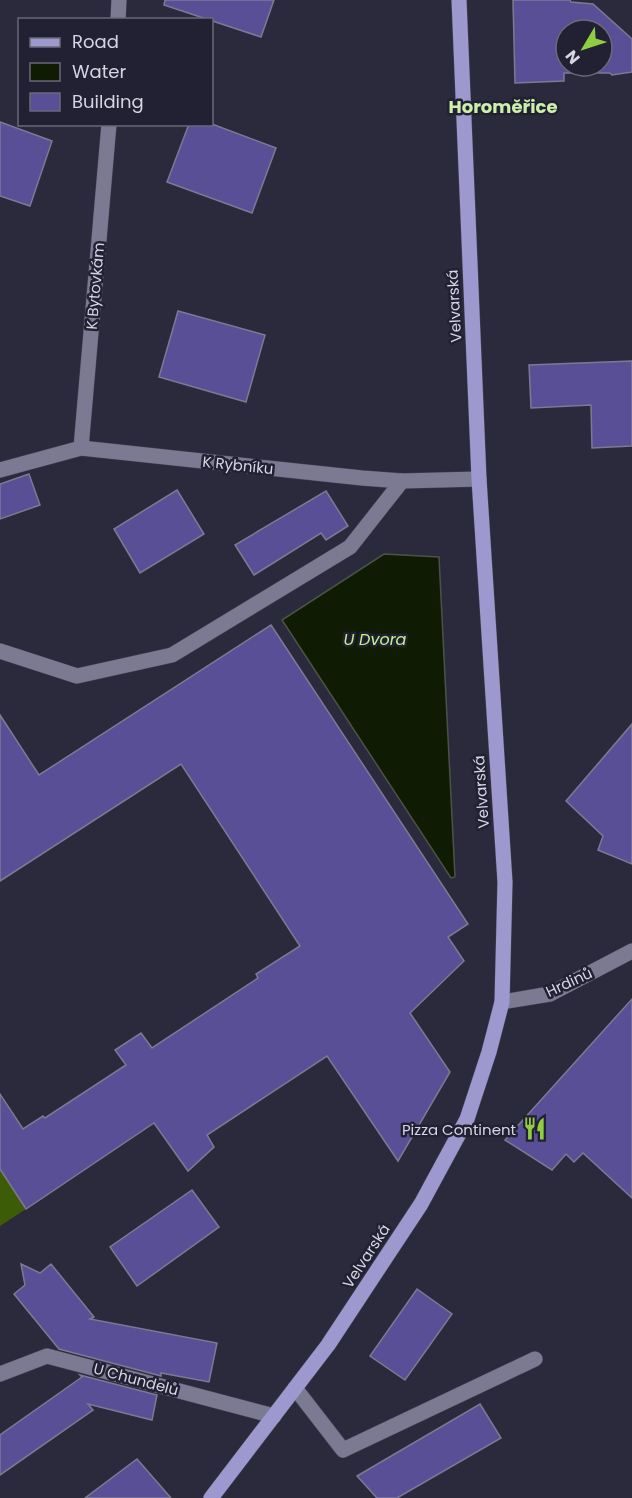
<svg xmlns="http://www.w3.org/2000/svg" width="632" height="1498" viewBox="0 0 632 1498" font-family="Poppins,sans-serif">
  <style>
    .green { fill: #3c5c07 }
    .water { fill: #101b04; stroke: #4b5347; stroke-width: 1.5 }
    .building { fill: #594f97; stroke: #7c7a92; stroke-width: 1.5; fill-rule: evenodd }
    .lines { fill: none; stroke-linecap: round; stroke-linejoin: round }
    .minor-casing { stroke: #464555; stroke-width: 16 }
    .major-casing { stroke: #464555; stroke-width: 16 }
    .minor { stroke: #7b7a92; stroke-width: 15 }
    .major { stroke: #9d98ce; stroke-width: 15 }
    .labels { text-anchor: middle; dominant-baseline: central; stroke-width: 5; stroke-linejoin: round; paint-order: stroke }
    .street-label { font-size: 15px; fill: #d6d5e2; stroke: #222033 }
    .poi-label { font-size: 15px; fill: #d6d5e2; stroke: #222033; text-anchor: end }
    .water-label { font-size: 16px; font-style: italic; fill: #c1f38b; stroke: #222033 }
    .quarter-label { font-size: 18px; font-weight: bold; fill: #ccf0a9; stroke: #222033 }
  </style>
  <rect width="100%" height="100%" fill="#2b2a3d"/>
  <!-- green -->
  <path class="green" d="M0 1169 26 1209 0 1226Z"/>
  <!-- water -->
  <path class="water" d="M384 554 439 557 455 877 451 878 282 620Z"/>
  <!-- building -->
  <g class="building">
    <path d="M165 0H274L261 37 164 5Z"/>
    <path d="M513 0H570L571 2 593 4 632 39V72L612 75 610 73H564V81L515 83ZM566 30H602V66H566Z"/>
    <path d="M0 122 52 141 30 206 0 196Z"/>
    <path d="M189 124H212L276 148 252 213 167 182Z"/>
    <path d="M178 311 265 335 246 402 159 377Z"/>
    <path d="M632 361V446L592 448 591 405 531 408 529 365Z"/>
    <path d="M29 474 40 505 0 519V484Z"/>
    <path d="M177 490 204 534 140 573 114 529Z"/>
    <path d="M326 491 348 526 326 540 321 533 254 575 235 545Z"/>
    <path d="M271 625 468 924 448 937 464 961 410 1013 450 1072 398 1161 327 1056 207 1135 214 1147 188 1171 154 1123 26 1209 0 1169V1094L23 1129 43 1116 45 1118 126 1065 115 1050 141 1033 152 1048 258 978 256 974 300 946 181 764 0 881V715L39 775Z"/>
    <path d="M632 724V864L598 850 603 836 566 801Z"/>
    <path d="M632 999V1198L583 1153 574 1162 566 1154 552 1170 505 1140Z"/>
    <path d="M192 1190 219 1227 137 1286 110 1247Z"/>
    <path d="M21 1264 40 1273 51 1264 94 1317 90 1319 217 1343 209 1382 161 1373V1376L59 1349 14 1294 25 1285Z"/>
    <path d="M417 1289 452 1314 405 1380 370 1356Z"/>
    <path d="M80 1375 157 1395 152 1420 88 1404 93 1410 0 1475V1435L82 1377Z"/>
    <path d="M480 1404 501 1438 397 1498H377L357 1476Z"/>
    <path d="M137 1459 171 1498H85Z"/>
  </g>
  <g class="lines">
    <defs>
      <g id="minor">
        <path d="M118 20 119 0"/>
        <path d="M81 448 109 124"/>
        <path d="M0 470 81 448 362 478 402 481 479 479"/>
        <path d="M0 651 77 676 172 655 350 547 402 481"/>
        <path d="M502 1002 550 994 632 951"/>
        <path d="M0 1374 47 1356 274 1416"/>
        <path d="M295 1388 343 1450 535 1359"/>
      </g>
      <path id="major" d="M211 1498 328 1345 421 1204 467 1119 489 1052 502 1002 505 882 479 479 459 0"/>
    </defs>
    <!-- minor casing -->
    <use href="#minor" class="minor-casing"/>
    <!-- major casing -->
    <use href="#major" class="major-casing"/>
    <!-- minor -->
    <use href="#minor" class="minor"/>
    <!-- major -->
    <use href="#major" class="major"/>
  </g>
  <!-- icons -->
  <defs>
    <symbol id="restaurant-bare" viewBox="-9 -9 18 18"><path d="M-5-6h1v4h1v-4h1v4h1v-4h1v5L-1.5 .5V6h-2V.5L-5-1ZM5-6V6H3V1.5H1.5Q1.5-4 5-6Z" fill="#91cd40" stroke="#222033" stroke-width="2.5" paint-order="stroke"/></symbol>
  </defs>
  <g fill-rule="evenodd">
    <use href="#restaurant-bare" x="518" y="1112" width="33" height="33"/>
  </g>
  <g class="labels">
    <!-- street labels -->
    <g class="street-label">
      <text transform="translate(95 286) rotate(-85)">K Bytovkám</text>
      <text transform="translate(454 306) rotate(-93)">Velvarská</text>
      <text transform="translate(238 465) rotate(6)">K Rybníku</text>
      <text transform="translate(481 792) rotate(-94)">Velvarská</text>
      <text transform="translate(569 982) rotate(-25)">Hrdinů</text>
      <text transform="translate(366 1256) rotate(-57)">Velvarská</text>
      <text transform="translate(136 1379) rotate(15)">U Chundelů</text>
    </g>
    <!-- poi labels -->
    <g class="poi-label">
      <text x="516" y="1129">Pizza Continent</text>
    </g>
    <!-- water labels -->
    <g class="water-label">
      <text x="375" y="639">U Dvora</text>
    </g>
    <!-- quarter labels -->
    <g class="quarter-label">
      <text x="503" y="106">Horoměřice</text>
    </g>
  </g>
  <!-- legend -->
  <rect x="18" y="18" width="195" height="108" fill="#222033" stroke="#6a6879" stroke-width="1.5"/>
  <rect x="30" y="38" width="30" height="9" fill="#9d98ce" stroke="#6a6879" stroke-width="1.5"/>
  <text x="72" y="48" font-size="18" fill="#d6d5e2">Road</text>
  <rect x="30" y="63" width="30" height="18" fill="#101b04" stroke="#6a6879" stroke-width="1.5"/>
  <text x="72" y="78" font-size="18" fill="#d6d5e2">Water</text>
  <rect x="30" y="93" width="30" height="18" fill="#594f97" stroke="#6a6879" stroke-width="1.5"/>
  <text x="72" y="108" font-size="18" fill="#d6d5e2">Building</text>
  <!-- north arrow -->
  <g transform="translate(584 48) rotate(231)"><circle r="28" fill="#222033" stroke="#6a6879" stroke-width="1.5"/>
  <path d="M0-4.5L10 22L0 15L-10 22Z" fill="#91cd40"/>
  <text y="-9" font-size="16" font-weight="bold" text-anchor="middle" fill="#d6d5e2">N</text>
  </g>
</svg>
